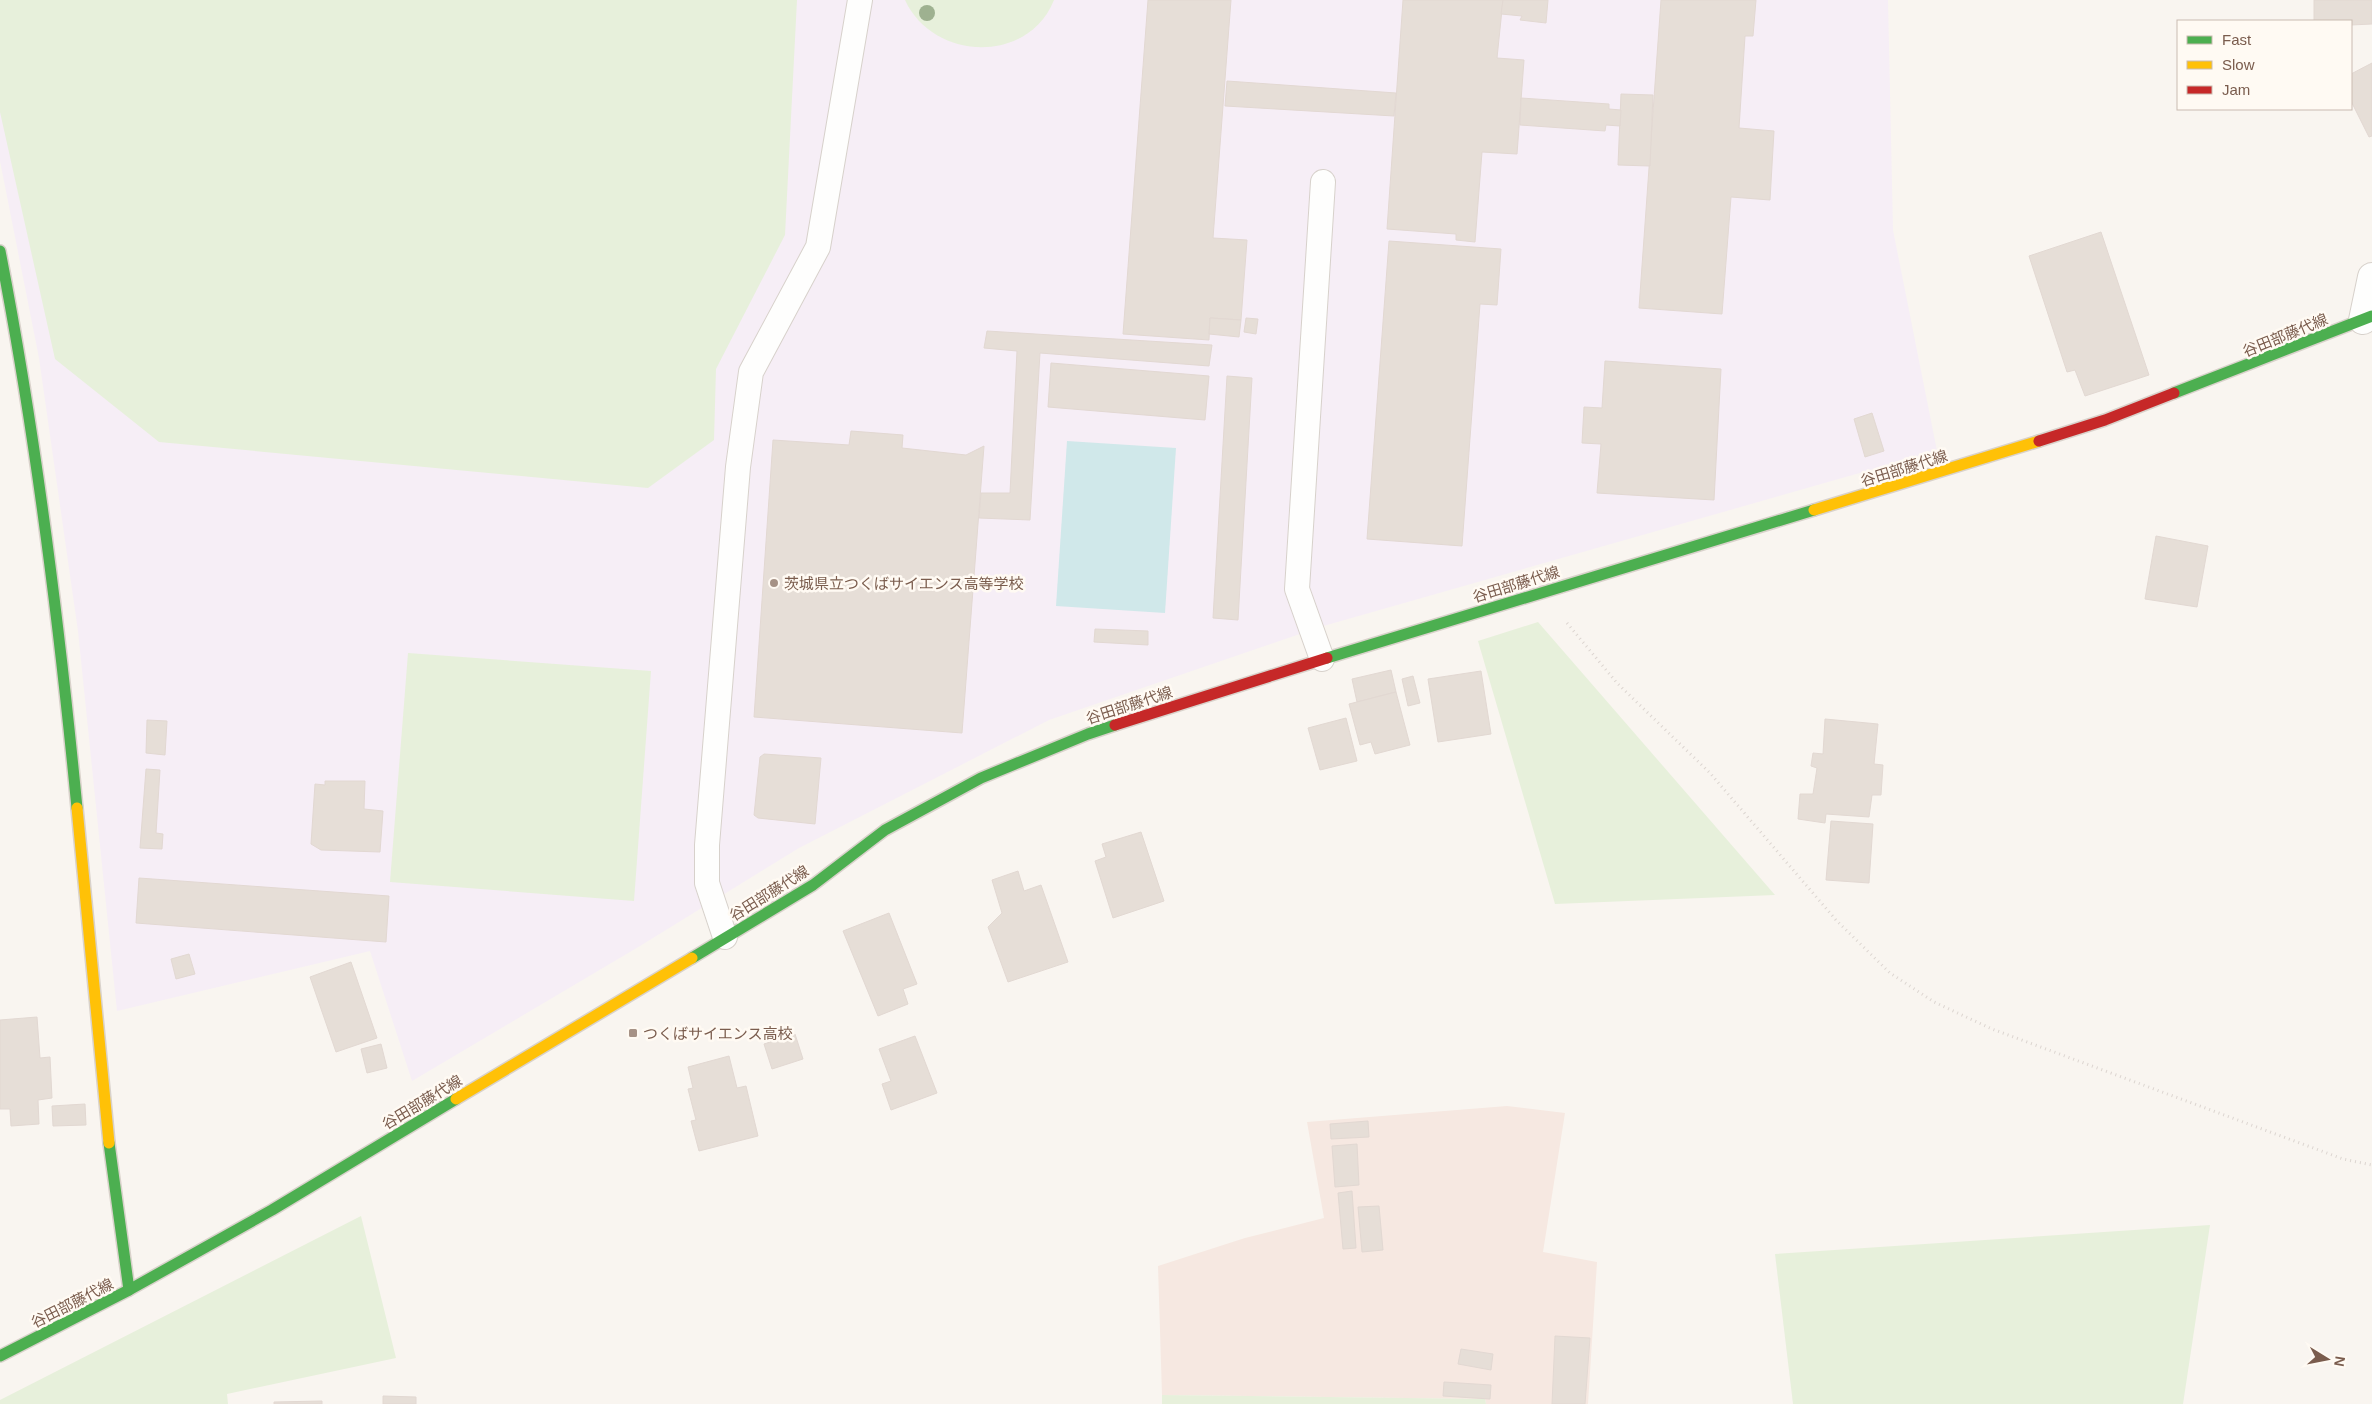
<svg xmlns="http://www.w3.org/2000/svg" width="2372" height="1404" viewBox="0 0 2372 1404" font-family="Arial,'Noto Sans JP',sans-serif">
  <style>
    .commercial { fill: #f6e8e1 }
    .education { fill: #f6eef6 }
    .green { fill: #e7f0db }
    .water { fill: #d0e8ea }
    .building { fill: #e6ded7; stroke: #e2d8d2 }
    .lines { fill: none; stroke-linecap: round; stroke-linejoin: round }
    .lane-casing { stroke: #d7d1cb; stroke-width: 26 }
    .street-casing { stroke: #d7d1cb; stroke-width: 30 }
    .fast-casing { stroke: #d9d2cb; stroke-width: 14 }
    .slow-casing { stroke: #d9d2cb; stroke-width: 14 }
    .jam-casing { stroke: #d9d2cb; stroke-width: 14 }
    .path { stroke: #dcd5d0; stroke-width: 3; stroke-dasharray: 1 4; stroke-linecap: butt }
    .lane { stroke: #fefefd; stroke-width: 24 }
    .street { stroke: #fefefd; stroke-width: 28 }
    .fast { stroke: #4caf50; stroke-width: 11 }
    .slow { stroke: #ffc107; stroke-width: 11 }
    .jam { stroke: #c62828; stroke-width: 11 }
    .tree { fill: #9eb190 }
    .poi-dot { fill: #a69286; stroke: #fffaf3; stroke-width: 2 }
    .labels { text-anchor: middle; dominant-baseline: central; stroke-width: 5; stroke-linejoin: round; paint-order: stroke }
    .street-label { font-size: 15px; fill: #7a5c4d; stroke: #fffaf3 }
    .poi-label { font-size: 15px; fill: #7a5c4d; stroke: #fffaf3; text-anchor: start }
  </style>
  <rect width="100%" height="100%" fill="#f9f5f0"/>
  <!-- commercial -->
  <path class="commercial" d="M1507 1106 1565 1113 1543 1252 1597 1262 1588 1404H1486L1485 1399 1162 1395 1158 1266 1245 1238 1324 1218 1307 1122Z"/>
  <!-- education -->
  <path class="education" d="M0 0H1888L1893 230 1937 451 1320 627 1049 720 799 848 640 946 412 1081 370 951 117 1011 78 631 39 358 0 161Z"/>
  <!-- green -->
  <g class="green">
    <path d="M0 0H797L785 235 716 369 714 440 648 488 159 442 55 359 0 112Z"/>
    <path d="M905 0H1054C1028 65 933 61 905 0Z"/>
    <path d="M1538 622 1775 895 1555 904 1478 641Z"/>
    <path d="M408 653 651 671 634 901 390 882Z"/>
    <path d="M361 1216 396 1358 227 1394 228 1404H0V1400Z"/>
    <path d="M2210 1225 2183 1404H1793L1775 1254Z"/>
    <path d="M1162 1395 1485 1399 1486 1404H1162Z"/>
  </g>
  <!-- water -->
  <path class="water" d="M1067 441 1176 448 1165 613 1056 606Z"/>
  <!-- building -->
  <g class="building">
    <path d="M1148 0H1231L1213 238 1247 240 1241 320 1210 318 1209 340 1123 334Z"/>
    <path d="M1403 0H1503L1497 58 1524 60 1517 154 1482 152 1475 242 1456 240V234L1387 229Z"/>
    <path d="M1503 0H1548L1546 23 1520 20 1522 16 1501 14Z"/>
    <path d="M1661 0H1756L1753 36H1745L1739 128 1774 131 1770 200 1731 197 1722 314 1639 308Z"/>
    <path d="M2314 0H2372V24L2351 25V21H2314Z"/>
    <path d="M2372 63V136L2369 137 2351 101V74Z"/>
    <path d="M1227 81 1396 93 1394 116 1225 106Z"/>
    <path d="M1621 94 1653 95 1650 166 1618 165Z"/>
    <path d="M1521 98 1609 104V109L1621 110 1620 126 1606 125 1605 131 1520 125Z"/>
    <path d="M2101 232 2149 375 2085 396 2075 370 2067 372 2029 256Z"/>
    <path d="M1389 241 1501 249 1497 305 1480 304 1462 546 1367 539Z"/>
    <path d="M1210 318 1241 320 1239 337 1209 334Z"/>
    <path d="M1246 318 1258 319 1256 334 1244 332Z"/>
    <path d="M987 331 1212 345 1209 366 1040 353 1030 520 979 518 981 493H1010L1017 351 984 348Z"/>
    <path d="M1605 361 1721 369 1714 500 1597 493 1601 444 1582 443 1584 407 1602 408Z"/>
    <path d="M1051 363 1209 376 1205 420 1048 407Z"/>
    <path d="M1227 376 1252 378 1238 620 1213 618Z"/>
    <path d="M1872 413 1884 451 1865 457 1854 419Z"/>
    <path d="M851 431 903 435 902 448 966 455 984 446 962 733 754 717 773 440 849 445Z"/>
    <path d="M2156 536 2208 546 2197 607 2145 599Z"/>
    <path d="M1095 629 1148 631V645L1094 642Z"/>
    <path d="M1391 670 1396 692 1357 702 1352 679Z"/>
    <path d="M1481 671 1491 734 1438 742 1428 679Z"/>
    <path d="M1413 676 1420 703 1408 706 1402 679Z"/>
    <path d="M1396 692 1410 745 1375 754 1371 742 1360 745 1349 704Z"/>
    <path d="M1346 718 1357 761 1320 770 1308 728Z"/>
    <path d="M1825 719 1878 724 1874 764 1883 765 1881 795H1872L1869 817 1826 814 1825 823 1798 819 1800 794H1813L1817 768 1811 766 1813 753 1823 754Z"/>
    <path d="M147 720 167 721 165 755 146 753Z"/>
    <path d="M764 754 821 758 815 824 758 818 754 815 760 757Z"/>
    <path d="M146 769 160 770 156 833 163 834 162 849 140 848Z"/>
    <path d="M325 781H365L364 809 383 811 380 852 321 850 311 844 315 784 325 785Z"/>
    <path d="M1831 821 1873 824 1869 883 1826 880Z"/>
    <path d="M1141 832 1164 901 1113 918 1095 861 1106 857 1102 844Z"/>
    <path d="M1018 871 1024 891 1041 885 1068 962 1008 982 988 927 1002 913 992 880Z"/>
    <path d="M139 878 389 896 386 942 136 923Z"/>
    <path d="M889 913 917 984 903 989 908 1004 878 1016 843 931Z"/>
    <path d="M189 954 195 974 176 979 171 959Z"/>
    <path d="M351 962 377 1038 336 1052 310 977Z"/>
    <path d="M37 1017 40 1058 50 1057 52 1098 38 1100 39 1124 11 1126 10 1109H0V1020Z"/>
    <path d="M795 1034 803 1059 772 1069 764 1044Z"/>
    <path d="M915 1036 937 1093 891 1110 882 1084 891 1081 879 1049Z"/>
    <path d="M381 1044 387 1068 367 1073 361 1049Z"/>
    <path d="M729 1056 737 1088 746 1086 758 1136 699 1151 691 1121 696 1120 688 1089 693 1088 688 1067Z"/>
    <path d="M85 1104 86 1125 53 1126 52 1106Z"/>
    <path d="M1368 1121 1369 1137 1331 1139 1330 1124Z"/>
    <path d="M1357 1144 1359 1185 1335 1187 1332 1146Z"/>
    <path d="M1352 1191 1356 1248 1343 1249 1338 1193Z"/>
    <path d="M1379 1206 1383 1250 1362 1252 1358 1207Z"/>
    <path d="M1555 1336 1590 1338 1585 1404H1552Z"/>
    <path d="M1461 1349 1493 1354 1491 1370 1458 1364Z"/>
    <path d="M1444 1382 1491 1385 1490 1399 1443 1396Z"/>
    <path d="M383 1396 416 1397V1404H383Z"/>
    <path d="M322 1401V1404H274V1402Z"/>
  </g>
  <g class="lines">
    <defs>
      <g id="lane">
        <path d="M1322 659 1297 589 1323 182"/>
        <path d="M725 937 707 883V845L738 467 751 372 818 247 860 0"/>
      </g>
      <path id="street" d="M2363 320 2372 277"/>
      <g id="fast">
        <path d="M0 251C36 435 59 621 77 808"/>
        <path d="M2174 393 2372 316"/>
        <path d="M1327 658 1814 510"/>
        <path d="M692 958 813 885 885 830 981 778 1088 734 1115 725"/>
        <path d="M109 1143 129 1290"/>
        <path d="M0 1356 129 1290 272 1210 456 1099"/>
      </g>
      <g id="slow">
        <path d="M1814 510 2039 441"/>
        <path d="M77 808 109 1143"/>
        <path d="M456 1099 692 958"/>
      </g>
      <g id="jam">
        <path d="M2039 441 2105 420 2174 393"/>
        <path d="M1115 725 1327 658"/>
      </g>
    </defs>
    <!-- lane casing -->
    <use href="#lane" class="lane-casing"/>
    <!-- street casing -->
    <use href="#street" class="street-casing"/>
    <!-- fast casing -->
    <use href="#fast" class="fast-casing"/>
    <!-- slow casing -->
    <use href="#slow" class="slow-casing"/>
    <!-- jam casing -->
    <use href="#jam" class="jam-casing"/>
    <!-- path -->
    <path class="path" d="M1567 623 1617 683 1710 773 1836 920 1890 973 1934 1002 1992 1029 2343 1159 2372 1165"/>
    <!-- lane -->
    <use href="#lane" class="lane"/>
    <!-- street -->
    <use href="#street" class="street"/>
    <!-- fast -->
    <use href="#fast" class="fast"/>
    <!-- slow -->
    <use href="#slow" class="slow"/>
    <!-- jam -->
    <use href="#jam" class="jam"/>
  </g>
  <!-- trees -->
  <circle class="tree" cx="927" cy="13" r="8"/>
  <!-- markers -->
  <g class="poi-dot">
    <circle cx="774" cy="583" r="5"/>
    <rect x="628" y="1028" width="10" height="10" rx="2.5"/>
  </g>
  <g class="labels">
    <!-- street labels -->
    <g class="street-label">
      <text transform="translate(2285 335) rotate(-22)">谷田部藤代線</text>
      <text transform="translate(1904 468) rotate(-17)">谷田部藤代線</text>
      <text transform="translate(1516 584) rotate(-17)">谷田部藤代線</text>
      <text transform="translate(1129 705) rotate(-18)">谷田部藤代線</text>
      <text transform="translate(769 893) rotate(-32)">谷田部藤代線</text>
      <text transform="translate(422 1102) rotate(-31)">谷田部藤代線</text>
      <text transform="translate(72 1303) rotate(-27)">谷田部藤代線</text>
    </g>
    <!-- poi labels -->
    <g class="poi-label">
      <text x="784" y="583">茨城県立つくばサイエンス高等学校</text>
      <text x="643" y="1033">つくばサイエンス高校</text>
    </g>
  </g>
  <!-- legend -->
  <rect x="2177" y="20" width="175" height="90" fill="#fffaf3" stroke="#cabbb1"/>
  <rect x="2187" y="36" width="25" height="8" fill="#4caf50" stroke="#cabbb1"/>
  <text x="2222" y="45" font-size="15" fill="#7a5c4d">Fast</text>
  <rect x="2187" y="61" width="25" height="8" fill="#ffc107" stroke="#cabbb1"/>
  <text x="2222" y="70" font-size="15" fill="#7a5c4d">Slow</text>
  <rect x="2187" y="86" width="25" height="8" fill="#c62828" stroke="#cabbb1"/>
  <text x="2222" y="95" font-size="15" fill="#7a5c4d">Jam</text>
  <!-- north arrow -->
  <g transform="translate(2327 1359) rotate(100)" stroke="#fffaf3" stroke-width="4" paint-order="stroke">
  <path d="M0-4L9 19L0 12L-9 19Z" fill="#7a5c4d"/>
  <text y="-8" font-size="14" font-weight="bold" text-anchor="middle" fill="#7a5c4d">N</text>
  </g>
</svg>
